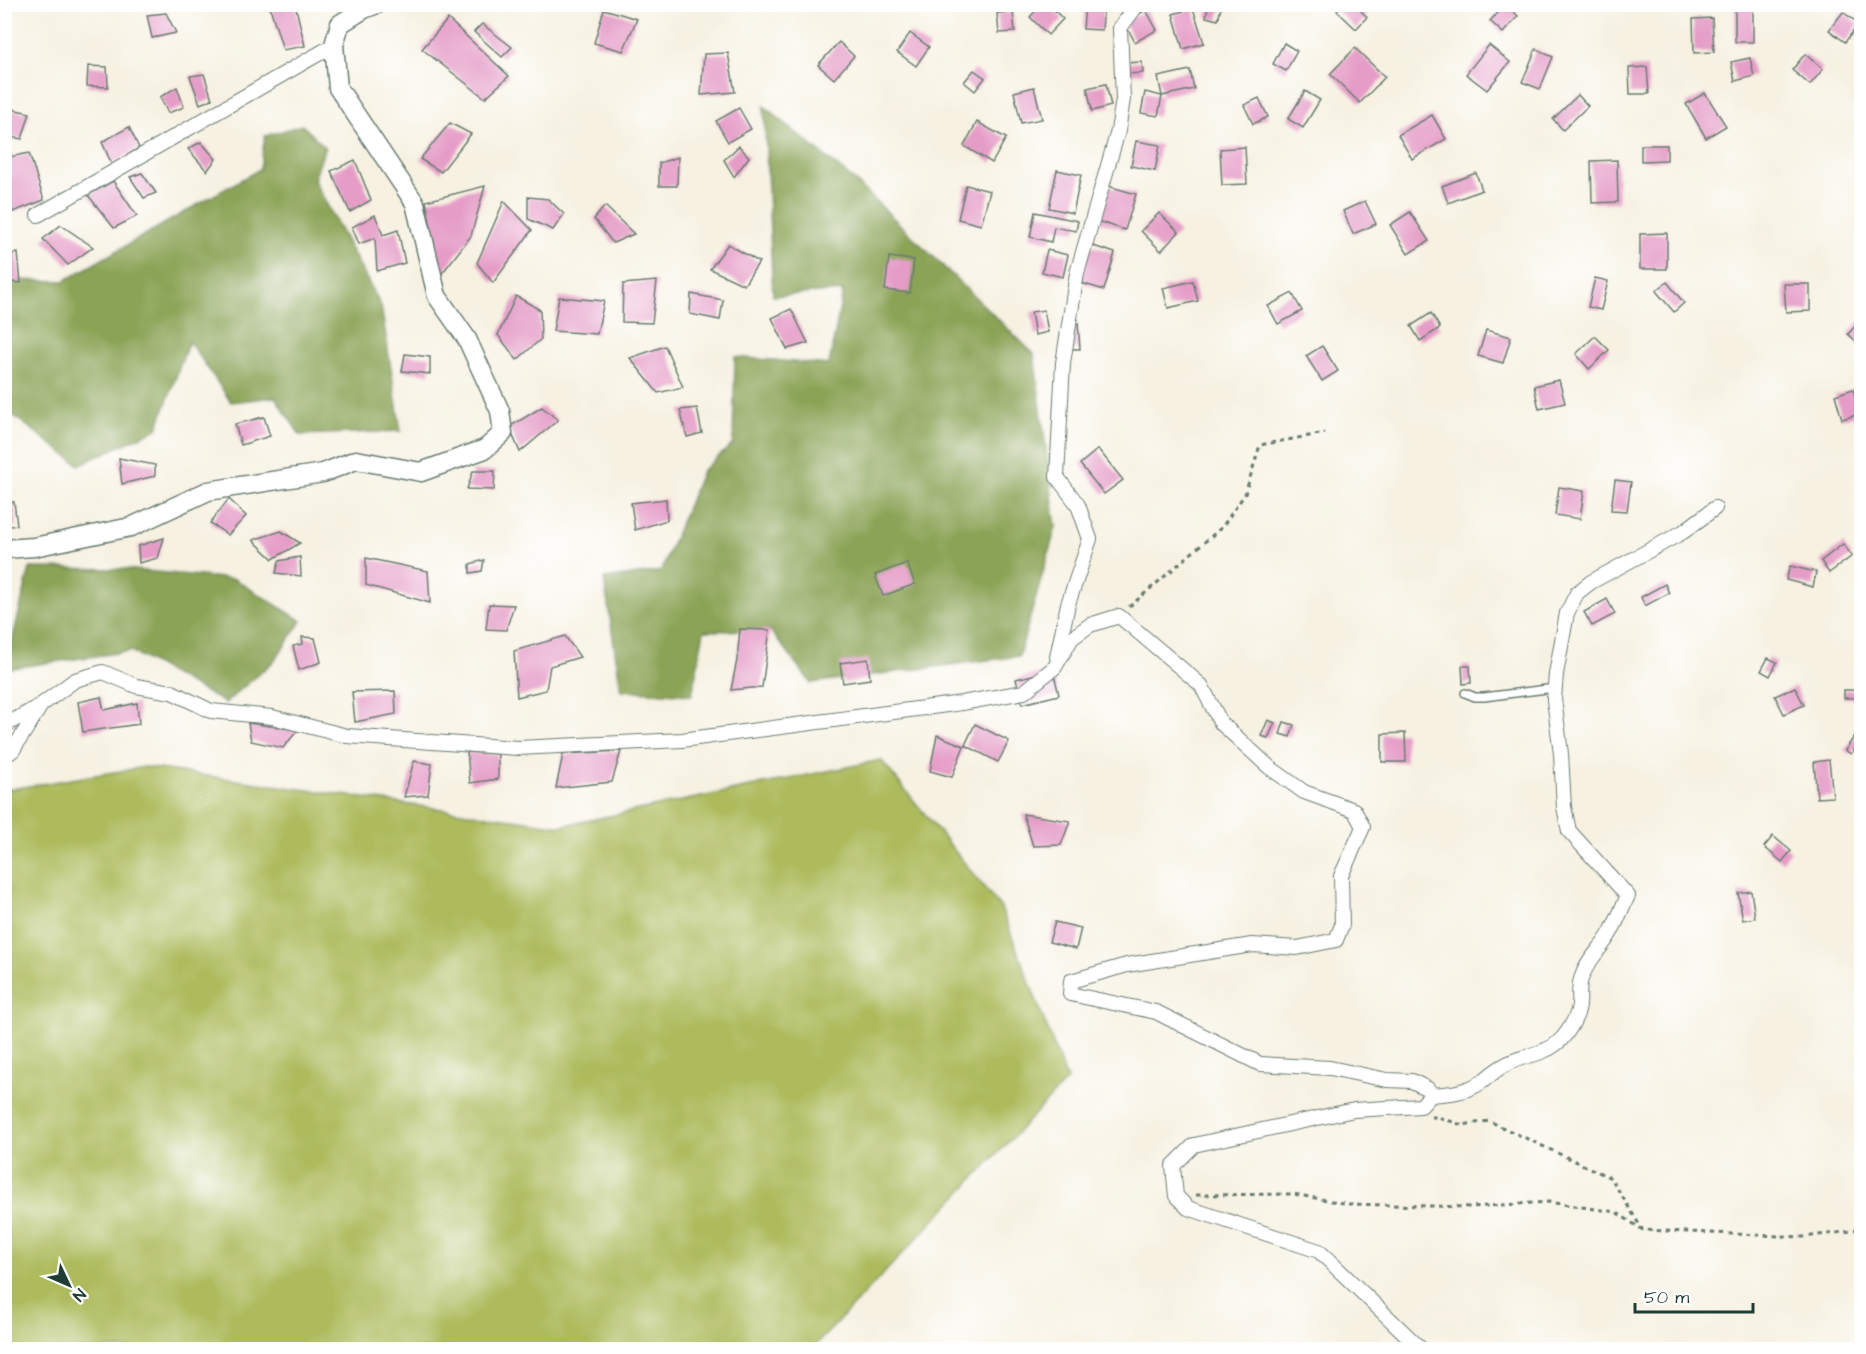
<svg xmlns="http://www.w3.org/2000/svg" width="1866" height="1354" viewBox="0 0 1866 1354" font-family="'Architects Daughter',sans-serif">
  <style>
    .green { fill: #adbb5d; stroke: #667c48; stroke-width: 1.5 }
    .forest { fill: #8aa354; stroke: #547044; stroke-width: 1.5 }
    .building { fill: #e59dc7 }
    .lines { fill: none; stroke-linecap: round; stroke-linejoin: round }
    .lane-casing { stroke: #6a7c71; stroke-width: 10 }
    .street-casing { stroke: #6a7c71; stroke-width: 16 }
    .secondary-casing { stroke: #6a7c71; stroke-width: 21 }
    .path { stroke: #6a7c71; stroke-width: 3; stroke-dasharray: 4.5 4.5; stroke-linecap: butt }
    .lane { stroke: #fff; stroke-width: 7 }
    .street { stroke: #fff; stroke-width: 14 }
    .secondary { stroke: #fff; stroke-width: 18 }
  </style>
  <rect width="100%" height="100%" fill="#fff"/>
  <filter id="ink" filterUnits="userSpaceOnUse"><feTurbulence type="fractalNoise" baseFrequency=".0167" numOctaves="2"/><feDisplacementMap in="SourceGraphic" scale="12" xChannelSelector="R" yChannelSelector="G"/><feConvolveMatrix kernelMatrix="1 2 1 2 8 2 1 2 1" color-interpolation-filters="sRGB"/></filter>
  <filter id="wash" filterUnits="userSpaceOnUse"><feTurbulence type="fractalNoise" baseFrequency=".008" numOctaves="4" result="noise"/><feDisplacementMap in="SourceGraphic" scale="24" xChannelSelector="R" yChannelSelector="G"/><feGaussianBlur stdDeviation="1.35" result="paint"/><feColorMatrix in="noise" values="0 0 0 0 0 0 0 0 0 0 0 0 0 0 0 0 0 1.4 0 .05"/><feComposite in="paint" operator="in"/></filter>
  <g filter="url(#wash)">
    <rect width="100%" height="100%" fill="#f6f1e1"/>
    <!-- green -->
    <path class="green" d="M881 760 1001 908 1067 1080 812 1349H5V790L145 767 561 826Z"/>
    <!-- forest -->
    <g class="forest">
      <path d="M764 106 855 181 1034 354 1056 527 1019 656 811 683 770 630 704 631 692 695 621 690 604 579 661 571 702 471 733 444 735 357 829 365 843 291 773 296Z"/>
      <path d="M302 125 325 147 314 180 381 306 401 431 300 435 275 397 231 402 189 341 157 429 79 465 5 409 4 280 64 281 260 169 265 136Z"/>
      <path d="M30 568 123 569 234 579 302 621 274 661 225 703 131 651 5 669Z"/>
    </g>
    <g id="blocks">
      <!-- building -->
      <g class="building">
        <path d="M269 4H295L305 46 283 50Z"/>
        <path d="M1042 4H1048L1063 19 1048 35 1030 17Z"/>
        <path d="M1085 4H1104L1102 30 1083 29Z"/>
        <path d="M1209 4H1222L1218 20 1206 17Z"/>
        <path d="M1342 4H1354L1367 17 1356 29 1337 11Z"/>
        <path d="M1506 4 1518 16 1503 33 1490 21Z"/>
        <rect x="1735" y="7" width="18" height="35"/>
        <path d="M1193 8 1204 43 1183 49 1173 14Z"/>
        <path d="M604 9 637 19 623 51 594 43Z"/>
        <path d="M1146 10 1157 30 1135 42 1124 22Z"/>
        <path d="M1013 12 1015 32 999 33 997 13Z"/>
        <path d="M1843 12 1859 24 1845 42 1829 30Z"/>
        <path d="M166 13 176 33 152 38 147 15Z"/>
        <path d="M1712 18 1714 52 1694 53 1693 19Z"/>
        <path d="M448 19 509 76 485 98 422 49Z"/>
        <path d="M482 24 512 47 502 57 474 32Z"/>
        <path d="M910 33 929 47 916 66 897 52Z"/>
        <path d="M839 42 854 56 834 79 818 65Z"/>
        <path d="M1284 43 1297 51 1286 71 1273 64Z"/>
        <path d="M1489 45 1510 62 1487 90 1466 74Z"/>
        <path d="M1355 48 1385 77 1360 103 1330 74Z"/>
        <path d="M1536 49 1553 57 1540 89 1522 82Z"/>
        <path d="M728 53 735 92 701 95 704 54Z"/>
        <path d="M1805 54 1823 69 1810 85 1792 70Z"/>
        <path d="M1750 58 1754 76 1735 81 1731 62Z"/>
        <path d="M1142 62 1143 73 1126 74 1125 63Z"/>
        <path d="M88 66 107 67 108 87 87 86Z"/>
        <path d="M1647 67 1649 94H1630L1629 68Z"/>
        <path d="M974 70 985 78 975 91 964 82Z"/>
        <path d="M1190 70 1194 89 1162 96 1158 77Z"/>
        <path d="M204 74 212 99 200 104 190 76Z"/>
        <path d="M1106 84 1111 106 1092 111 1087 88Z"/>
        <path d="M177 87 184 107 168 113 160 97Z"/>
        <path d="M1034 87 1042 119 1021 123 1014 92Z"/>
        <path d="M1305 91 1320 100 1303 128 1288 119Z"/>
        <path d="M1145 92 1162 96 1158 116 1141 113Z"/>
        <path d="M1705 93 1726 126 1706 138 1686 104Z"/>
        <path d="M1578 95 1588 106 1563 130 1553 119Z"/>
        <path d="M1259 98 1268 117 1253 124 1244 105Z"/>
        <path d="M739 108 751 129 728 142 716 121Z"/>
        <path d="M12 109 30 113 22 139 4 136V130Z"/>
        <path d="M1432 115 1446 139 1412 159 1398 135Z"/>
        <path d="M977 122 1006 138 992 163 964 146Z"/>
        <path d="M450 123 471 134 441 172 420 159Z"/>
        <path d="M129 127 139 148 112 165 102 142Z"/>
        <path d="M1136 141 1160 145 1155 171 1131 166Z"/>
        <path d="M201 142 216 159 207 171 188 149Z"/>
        <path d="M1641 145H1667V160L1641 161Z"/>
        <path d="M739 146 749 157 734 177 724 160Z"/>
        <path d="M1245 147 1247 184 1222 185 1220 149Z"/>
        <path d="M29 153 44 200 13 212 4 185V158Z"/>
        <path d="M678 157 677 186H659V163Z"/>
        <path d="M355 160 371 200 350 212 331 171Z"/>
        <path d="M1617 160 1618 202 1592 203 1591 161Z"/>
        <path d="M1057 170 1081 175 1073 213 1049 208Z"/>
        <path d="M142 173 156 193 144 198 130 177Z"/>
        <path d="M1476 173 1482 190 1448 203 1442 186Z"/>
        <path d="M113 181 137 216 114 228 88 195Z"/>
        <path d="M966 185 990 191 981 225 958 219Z"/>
        <path d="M485 186 471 236 440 276 426 201Z"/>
        <path d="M1108 186 1136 194 1125 230 1097 221Z"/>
        <path d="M528 197 548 199 564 214 553 230 528 219Z"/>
        <path d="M504 201 532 230 493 283 477 263Z"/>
        <path d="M1365 201 1376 224 1353 234 1343 211Z"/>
        <path d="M605 206 634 234 613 243 594 219Z"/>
        <path d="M1035 212 1078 221 1076 231 1054 227 1051 242 1030 237Z"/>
        <path d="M1410 212 1429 241 1408 254 1390 225Z"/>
        <path d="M1159 213 1179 232 1161 251 1141 231Z"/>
        <path d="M375 215 383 235 398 230 405 263 377 271 375 238 359 244 352 227Z"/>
        <path d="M61 225 93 247 68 265 43 239Z"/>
        <path d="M1667 233V269H1640V234Z"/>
        <path d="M728 244 759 262 744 285 710 269Z"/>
        <path d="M1087 244 1115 253 1104 290 1075 281Z"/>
        <path d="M1047 250 1068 255 1063 277 1042 272Z"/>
        <path d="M18 253 21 283 4 281V255Z"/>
        <path d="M889 257 914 260 910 293 885 290Z"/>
        <path d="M1595 278 1608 281 1601 310 1588 307Z"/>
        <path d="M657 281 652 323 622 322 623 284Z"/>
        <path d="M1193 281 1198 301 1168 308 1163 288Z"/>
        <path d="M1667 282 1684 303 1674 312 1656 291Z"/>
        <path d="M1784 284H1810V311L1786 312Z"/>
        <path d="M1292 293 1302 311 1278 324 1268 306Z"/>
        <path d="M691 294 723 300 720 320 690 314Z"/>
        <path d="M516 296 540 310 541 339 517 360 498 335Z"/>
        <path d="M559 297 604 301 597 334 553 331Z"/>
        <path d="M791 309 808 343 787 349 772 318Z"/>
        <path d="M1044 310 1048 332 1035 335 1031 312Z"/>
        <path d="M1431 313 1440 328 1420 341 1411 326Z"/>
        <path d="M1862 319V337L1857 342 1848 334Z"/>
        <path d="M1069 323H1078L1080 349H1071Z"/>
        <path d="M1486 330 1511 337 1503 363 1478 356Z"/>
        <path d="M1595 336 1609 350 1589 369 1576 354Z"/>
        <path d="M665 346 683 387 658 393 630 358Z"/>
        <path d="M1322 346 1338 371 1322 381 1306 356Z"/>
        <path d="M405 354 430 357V374L402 371Z"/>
        <path d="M1559 380 1565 403 1539 409 1534 386Z"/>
        <path d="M1853 389 1860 414 1842 419 1835 395Z"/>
        <path d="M542 407 558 420 520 452 509 427Z"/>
        <path d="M697 408 702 433 687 437 680 410Z"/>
        <path d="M264 417 270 436 241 445 235 424Z"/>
        <path d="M1098 449 1123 480 1104 494 1080 464Z"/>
        <path d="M119 458 155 465V476L122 484Z"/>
        <path d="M473 471H495L494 490 467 489Z"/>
        <path d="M1615 480 1631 482 1627 511 1611 510Z"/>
        <path d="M1559 487 1584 491 1580 519 1555 515Z"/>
        <path d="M229 499 246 516 228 535 210 523Z"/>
        <path d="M666 499 667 520 635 530 631 503Z"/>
        <path d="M4 502H14L17 525 4 527Z"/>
        <path d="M281 531 300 543 273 559 253 540Z"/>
        <path d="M164 538 158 558 139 563 138 546Z"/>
        <path d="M1843 544 1852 556 1829 573 1821 561Z"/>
        <path d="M300 557 301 576 276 573 279 561Z"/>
        <path d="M366 558 428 571 430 603 366 585Z"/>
        <path d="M484 560 482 571 470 573V564Z"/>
        <path d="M907 563 915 584 883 596 875 575Z"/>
        <path d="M1790 566 1816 572 1813 587 1786 580Z"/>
        <path d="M1665 584 1669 593 1645 606 1641 597Z"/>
        <path d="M1607 599 1615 614 1592 626 1584 612Z"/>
        <path d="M489 604 514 605 506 630 486 629Z"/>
        <path d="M740 629 770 630 762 687 731 690 737 660Z"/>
        <path d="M565 636 580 657 550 666 546 690 517 697 514 651Z"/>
        <path d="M302 637 315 638 321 662 299 670 293 646 303 644Z"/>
        <path d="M1768 658 1777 662 1770 676 1761 671Z"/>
        <path d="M868 659 870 679 843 683 840 663Z"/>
        <path d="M1462 666H1470L1471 683 1463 684Z"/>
        <path d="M1053 670 1059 695 1022 704 1016 679Z"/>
        <path d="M1795 687 1804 705 1784 714 1775 696Z"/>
        <rect x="1844" y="690" width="12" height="8"/>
        <path d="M395 691 396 714 355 722 352 692Z"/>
        <path d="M101 697 104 710 137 703 139 724 83 732 78 702Z"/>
        <path d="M1268 720 1275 723 1268 738 1261 736Z"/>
        <path d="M1284 722 1294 725 1290 737 1280 734Z"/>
        <path d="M248 723 298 730 283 748 251 741Z"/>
        <path d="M975 724 1009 741 998 762 965 745Z"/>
        <path d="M1405 733 1406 762H1382V734Z"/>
        <path d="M937 735 964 746 952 777 930 771Z"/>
        <path d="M1854 737 1860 742 1851 754 1845 750Z"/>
        <path d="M621 751 612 782 556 788 563 754Z"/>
        <path d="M467 752 498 754V779L470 783Z"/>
        <path d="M1829 760 1833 797 1817 798 1814 762Z"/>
        <path d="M414 761 432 764 428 795 404 797Z"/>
        <path d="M1023 814 1070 821 1061 845 1033 846Z"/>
        <path d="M1773 836 1791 851 1782 862 1764 847Z"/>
        <path d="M1751 891 1755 918 1743 920 1738 893Z"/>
        <path d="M1055 922 1081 928 1076 949 1049 942Z"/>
      </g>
    </g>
  </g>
  <g filter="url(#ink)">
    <use href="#blocks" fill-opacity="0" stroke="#6a7c71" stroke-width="1.5"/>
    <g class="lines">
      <defs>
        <path id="lane" d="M1465 693 1475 697H1484L1555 688"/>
        <g id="street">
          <path d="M38 215 334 45"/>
          <path d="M1057 657 1068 604 1090 539 1078 505 1057 477 1063 363 1077 273 1118 131 1123 99 1120 28 1138 4"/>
          <path d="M4 726 41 705 75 680 103 672 136 686 172 692 211 711 272 717 347 736 518 748 682 740 962 703 1024 692 1055 667 1072 638 1090 625 1119 616 1201 685 1221 723 1269 767 1304 792 1354 810 1363 827 1341 876 1342 925 1336 940 1297 948 1252 945 1127 965 1071 981 1070 994 1156 1012 1260 1064 1330 1068 1387 1080 1412 1081 1428 1089 1431 1095 1421 1106 1354 1110 1194 1145 1173 1166 1176 1196 1188 1208 1319 1251 1422 1350"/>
          <path d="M4 757 13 750 40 707"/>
          <path d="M1431 1095C1449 1094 1468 1092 1483 1081 1490 1075 1497 1069 1505 1065 1521 1055 1541 1056 1556 1044 1566 1037 1577 1018 1579 1006 1580 996 1578 988 1581 979 1586 962 1599 951 1608 937 1616 925 1621 909 1628 896L1569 831 1564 807 1561 754 1554 699 1556 674 1567 613 1577 593 1591 582 1683 532 1715 508"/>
        </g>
        <path id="secondary" d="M4 549 34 547 131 527 208 491 323 473 356 460 421 472 485 449 503 433 500 411 467 339 437 296 415 203 338 88 334 45 340 24 364 9 377 4"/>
      </defs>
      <!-- lane casing -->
      <use href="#lane" class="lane-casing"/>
      <!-- street casing -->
      <use href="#street" class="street-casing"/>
      <!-- secondary casing -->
      <use href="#secondary" class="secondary-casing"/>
      <!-- path -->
      <g class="path">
        <path d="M1129 607 1222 527 1245 494 1260 445 1325 433"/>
        <path d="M1431 1117H1438L1462 1125 1489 1121 1611 1178 1642 1229"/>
        <path d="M1196 1195 1293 1194 1349 1204 1471 1207 1548 1202 1616 1212 1643 1230 1803 1237 1852 1231 1862 1227"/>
      </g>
      <!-- lane -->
      <use href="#lane" class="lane"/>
      <!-- street -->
      <use href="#street" class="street"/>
      <!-- secondary -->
      <use href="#secondary" class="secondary"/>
    </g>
  </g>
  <!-- margin -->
  <rect width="1866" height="1354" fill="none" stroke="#fff" stroke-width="24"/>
  <!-- north arrow -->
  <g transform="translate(69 1285) rotate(134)" stroke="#ffffff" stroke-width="4.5" paint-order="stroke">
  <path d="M0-4.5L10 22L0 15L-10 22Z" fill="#1f3d34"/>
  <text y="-9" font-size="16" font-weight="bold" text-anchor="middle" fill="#1f3d34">N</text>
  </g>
  <!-- scale -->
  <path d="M1635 1303v9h118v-9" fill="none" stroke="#1f3d34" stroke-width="3"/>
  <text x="1644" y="1303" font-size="18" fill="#1f3d34" stroke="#ffffff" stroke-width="4.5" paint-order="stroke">50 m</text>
</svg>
